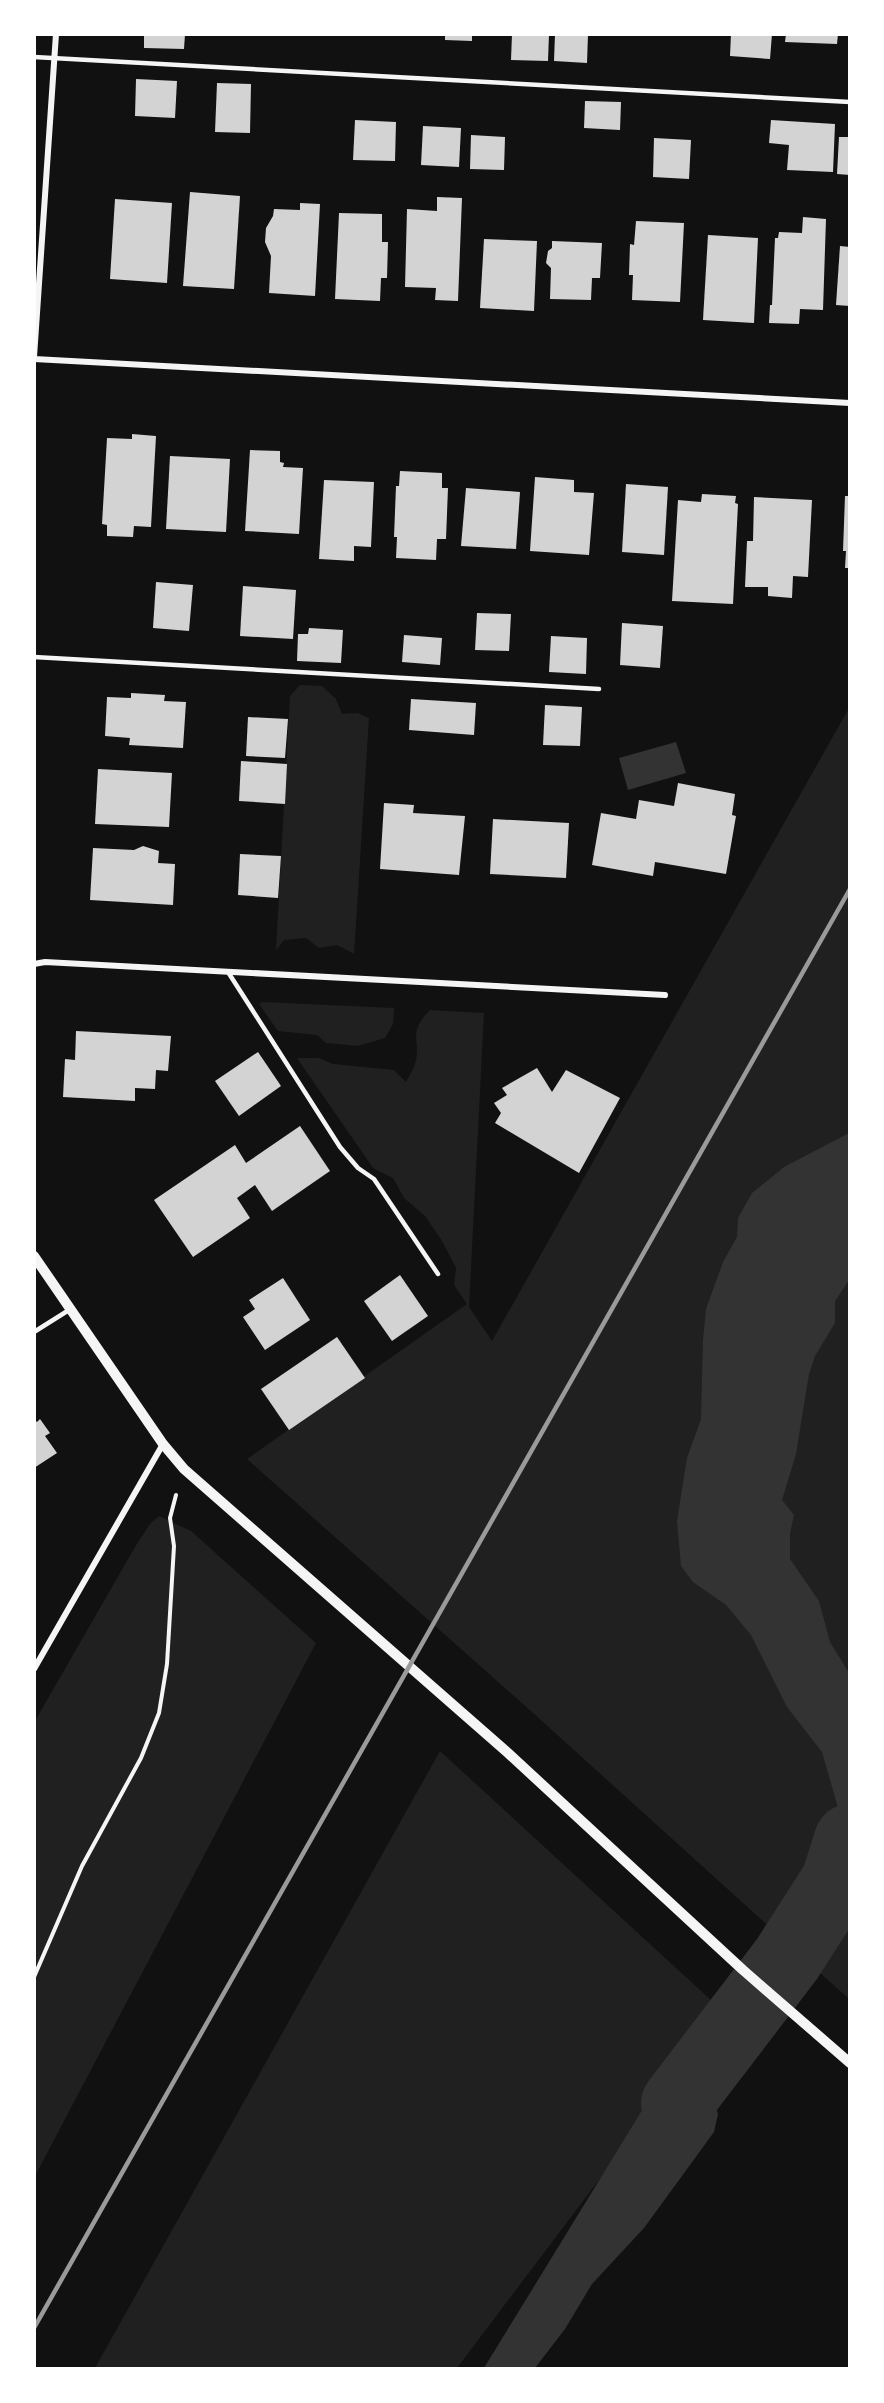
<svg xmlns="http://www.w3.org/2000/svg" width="884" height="2403" viewBox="0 0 884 2403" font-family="Manrope,sans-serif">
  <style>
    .green { fill: #202020 }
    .water { fill: #333 }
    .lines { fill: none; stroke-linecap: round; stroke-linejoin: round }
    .river { stroke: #333; stroke-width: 72 }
    .building { fill: #d3d3d3 }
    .path { stroke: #f5f5f5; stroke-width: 4 }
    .service { stroke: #f5f5f5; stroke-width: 4.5 }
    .minor { stroke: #f5f5f5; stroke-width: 6 }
    .tertiary { stroke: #f5f5f5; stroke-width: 10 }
    .rail { stroke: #9a9a9a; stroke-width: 4.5 }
  </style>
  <rect width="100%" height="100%" fill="#111"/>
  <!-- green -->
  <g class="green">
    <path d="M300 685 322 686 336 699 342 714 358 713 369 718 354 954 337 945 319 948 306 938 284 940 276 950 290 696Z"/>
    <path d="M849 708V1999L532 1712 247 1459 467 1304 454 1285 456 1268 442 1241 425 1216 404 1198 393 1178 373 1168 297 1058H319L333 1064 394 1070 406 1082C409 1076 413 1070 415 1064 422 1041 406 1034 430 1010L484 1013 469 1307 492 1341Z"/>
    <path d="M263 1002 394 1008 393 1024 385 1038 358 1046 326 1043 317 1035 278 1031 259 1004Z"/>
    <path d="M159 1516 191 1531 316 1643 35 2176V1721L135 1547 150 1524Z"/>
    <path d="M440 1751 725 2013 457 2368H95Z"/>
  </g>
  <!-- water -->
  <g class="water">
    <path d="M676 742 686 773 628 790 619 758Z"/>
    <path d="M849 1133V1280L835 1301V1323L815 1356 809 1374 796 1454 782 1500 794 1515 790 1533V1559L819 1601 830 1642 849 1673V1922L817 1970 775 1933 813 1873 829 1842 836 1823 837 1804 822 1752 787 1707 751 1635 726 1605 693 1582 681 1566 677 1521 687 1458 701 1419 703 1340 706 1309 723 1262 737 1237 738 1218 752 1193 784 1167Z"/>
    <path d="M714 2003 764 2046 745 2072 714 2103 718 2114 714 2132 644 2228 592 2284 565 2329 535 2368H484L660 2081Z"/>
  </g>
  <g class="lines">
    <!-- river -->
    <path class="river" d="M677 2103 787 1959 837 1881 850 1840"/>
  </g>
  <!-- building -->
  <g class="building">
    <path d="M144 34H185L184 49 144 48Z"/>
    <path d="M445 34H472V41L445 40Z"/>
    <path d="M512 34H549L548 61 511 60Z"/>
    <path d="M555 34H588L587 63 554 61Z"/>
    <path d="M731 34H772L770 59 730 56Z"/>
    <path d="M786 34H838L837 44 785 42Z"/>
    <path d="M136 79 177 81 175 118 135 116Z"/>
    <path d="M217 83 251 84 250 133 215 132Z"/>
    <path d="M585 101 621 102 620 130 584 128Z"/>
    <path d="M355 120 396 122 395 161 353 160Z"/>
    <path d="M771 120 835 124 833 172 787 170 789 145 769 143Z"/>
    <path d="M423 126 461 128 459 167 421 165Z"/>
    <path d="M471 135 505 137 504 170 470 169Z"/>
    <path d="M839 137H850V175L837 174Z"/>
    <path d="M654 138 691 140 689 179 653 177Z"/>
    <path d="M190 192 240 196 234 289 183 286Z"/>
    <path d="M437 197 462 198 458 301 435 300 436 288 405 287 407 209 437 211Z"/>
    <path d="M115 199 172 203 167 283 110 279Z"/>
    <path d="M300 203 320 204 315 296 269 293 271 256 265 242 266 228 273 216 274 209 300 210Z"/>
    <path d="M339 213 382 214V242H388L387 278H381L380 301 335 299Z"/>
    <path d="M803 217 826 219 823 310 800 309 799 324 769 323 770 305H772L775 238H778L779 232 802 233Z"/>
    <path d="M636 221 684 223 680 302 632 300 633 275H629L630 244 634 245Z"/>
    <path d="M708 235 758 238 754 323 703 320Z"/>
    <path d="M484 239 537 241 534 311 480 308Z"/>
    <path d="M552 241 602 243 600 278H592L591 300 550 299 551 268 546 263 548 251 552 248Z"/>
    <path d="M840 246 850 247V306L836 305Z"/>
    <path d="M132 434 156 436 151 527 134 526 133 537 107 536V525L102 524 107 438 132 439Z"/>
    <path d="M250 450 280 451V462L284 463 283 467 303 468 299 534 245 531Z"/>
    <path d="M170 456 230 459 226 532 166 529Z"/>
    <path d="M400 471 442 473V488H448L446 539H437L436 560 396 558 397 537H394L396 486H399Z"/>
    <path d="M535 477 574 480V492L594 493 589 555 530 551Z"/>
    <path d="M324 480 374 482 371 547 354 546V561L319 559Z"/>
    <path d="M626 484 668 487 664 555 622 552Z"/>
    <path d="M466 488 520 492 516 549 461 546Z"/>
    <path d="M702 494 736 496 735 503 738 504 733 604 672 601 678 500 701 502Z"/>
    <path d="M845 496H850V568H845L846 551H843Z"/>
    <path d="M754 497 812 500 808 577 793 576 792 598 768 596V587H745L747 541H753Z"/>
    <path d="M156 582 193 585 189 631 153 628Z"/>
    <path d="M243 586 296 590 293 639 240 636Z"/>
    <path d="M477 613 511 614 509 651 475 650Z"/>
    <path d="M622 623 663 626 660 668 620 665Z"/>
    <path d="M309 628 343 630 341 663 297 661 298 634H308Z"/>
    <path d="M404 635 442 638 440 665 402 662Z"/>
    <path d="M551 636 587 638 586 674 549 672Z"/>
    <path d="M131 693 165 695 164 701 186 702 183 748 129 745 130 738 105 736 107 697 131 698Z"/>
    <path d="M411 699 476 703 474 735 409 730Z"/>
    <path d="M545 705 582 707 580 746 543 745Z"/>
    <path d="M248 717 288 719 285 758 246 756Z"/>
    <path d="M241 761 287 764 285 804 239 801Z"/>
    <path d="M98 769 172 773 169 827 95 824Z"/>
    <path d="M678 783 735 794 732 815 736 816 726 874 655 862 653 876 592 865 601 813 636 819 639 800 674 806Z"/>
    <path d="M384 803 414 805 413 813 465 816 459 875 380 869Z"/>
    <path d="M493 819 569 823 566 878 490 874Z"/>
    <path d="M143 846 159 851 158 863 175 864 173 905 90 900 93 848 134 850Z"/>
    <path d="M240 854 281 856 278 898 238 895Z"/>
    <path d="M76 1031 171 1036 168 1071 156 1070 155 1089 135 1088V1101L63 1097 65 1059 75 1060Z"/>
    <path d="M258 1052 281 1086 239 1116 215 1081Z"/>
    <path d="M537 1068 552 1092 566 1070 620 1098 579 1173 495 1123 501 1113 494 1103 507 1095 502 1088Z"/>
    <path d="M300 1126 330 1171 272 1211 255 1185 237 1198 250 1218 193 1257 154 1200 235 1145 246 1163Z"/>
    <path d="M400 1275 428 1316 392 1341 364 1301Z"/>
    <path d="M283 1278 310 1320 265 1350 243 1317 255 1309 249 1300Z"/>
    <path d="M337 1337 365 1378 289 1430 261 1389Z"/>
    <path d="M34 1419 37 1422 40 1419 50 1433 45 1436 57 1453 34 1468Z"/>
  </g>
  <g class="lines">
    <!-- path -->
    <path class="path" d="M34 1977 82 1866 141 1758 159 1713 167 1664 174 1546 170 1518 176 1495"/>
    <!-- service -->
    <g class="service">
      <path d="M34 57 850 102"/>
      <path d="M34 657 599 689"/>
      <path d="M228 972 340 1147 358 1168 374 1179 438 1274"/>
      <path d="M34 1332 69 1310"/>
    </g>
    <!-- minor -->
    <g class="minor">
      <path d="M34 357 56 34"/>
      <path d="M34 359 850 403"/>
      <path d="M34 964 45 962 665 995"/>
      <path d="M34 1669 163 1444"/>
    </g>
    <!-- tertiary -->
    <path class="tertiary" d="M34 1256 163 1444 184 1469 508 1753 743 1970 850 2063"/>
    <!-- rail -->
    <path class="rail" d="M34 2328 850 889"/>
  </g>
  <!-- border -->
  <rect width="884" height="2403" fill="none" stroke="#ffffff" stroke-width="72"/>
</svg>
